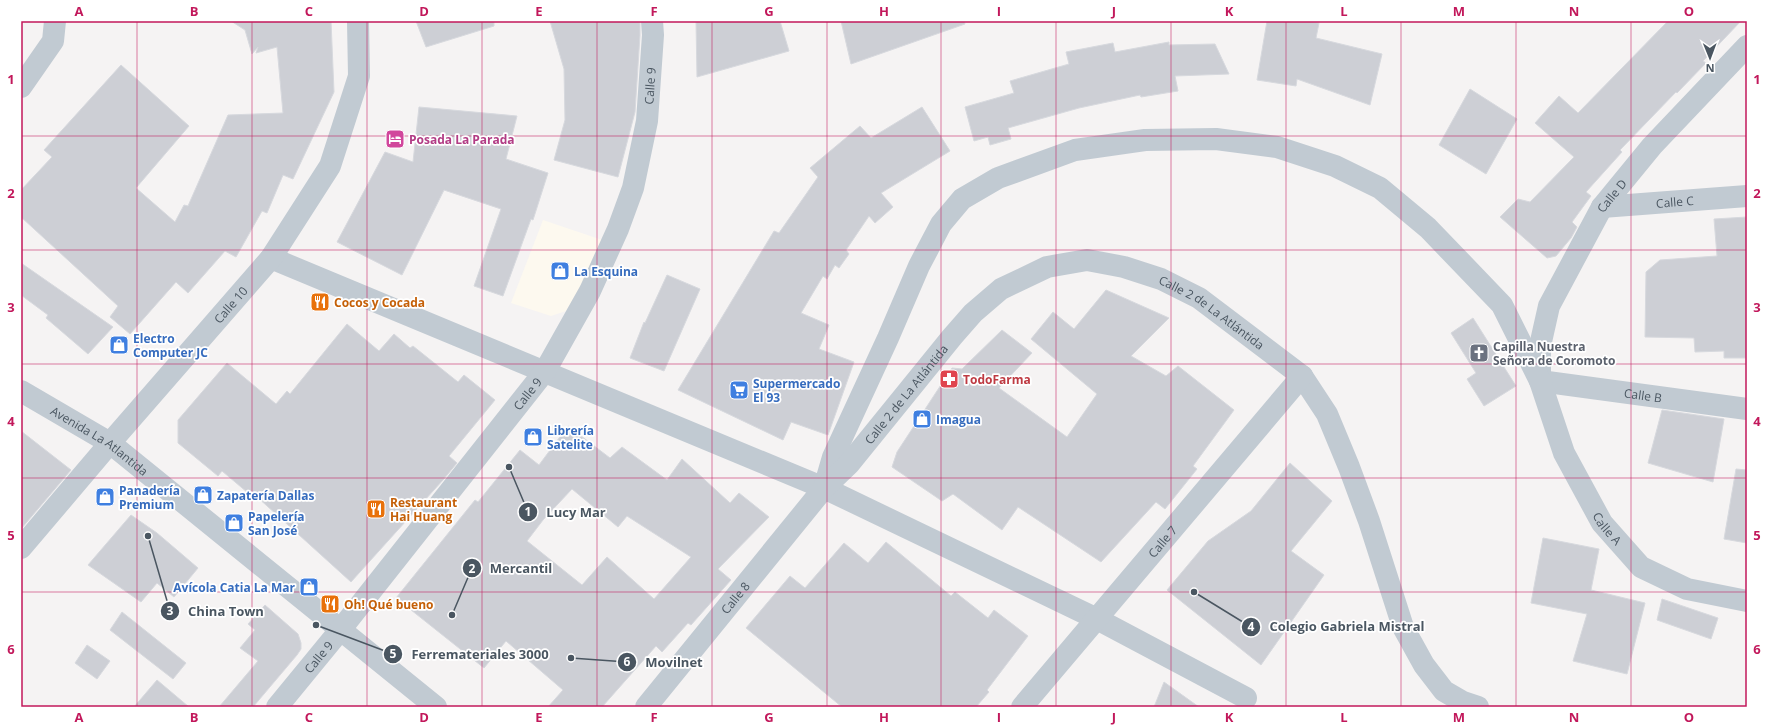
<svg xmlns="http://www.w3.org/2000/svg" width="1768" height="728" viewBox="0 0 1768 728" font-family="'Open Sans',sans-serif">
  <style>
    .commercial { fill: #fdf9ef }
    .building { fill: #cdcfd5; stroke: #d7d9de; fill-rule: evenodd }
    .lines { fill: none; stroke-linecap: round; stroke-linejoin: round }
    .minor { stroke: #c1cad2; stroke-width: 22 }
    .grid { fill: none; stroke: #c2185b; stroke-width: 1; stroke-opacity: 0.55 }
    .labels { text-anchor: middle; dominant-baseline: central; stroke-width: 3.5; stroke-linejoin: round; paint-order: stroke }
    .street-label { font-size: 12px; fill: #4a5661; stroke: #fff }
    .hotel-label { font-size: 12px; font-weight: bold; fill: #b23c85; stroke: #fff; text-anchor: start }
    .shop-label { font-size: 12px; font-weight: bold; fill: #366cbe; stroke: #fff; text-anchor: start }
    .food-label { font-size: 12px; font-weight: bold; fill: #c56008; stroke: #fff; text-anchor: start }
    .worship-label { font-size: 12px; font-weight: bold; fill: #5b616d; stroke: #fff; text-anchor: start }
    .health-label { font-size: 12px; font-weight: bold; fill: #be3a42; stroke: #fff; text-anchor: start }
    .leader { fill: none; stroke: #4a5661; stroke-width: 1.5 }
    .callout-dot { fill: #4a5661; stroke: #fff; stroke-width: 1.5 }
    .mark-label { font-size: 12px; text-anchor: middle; font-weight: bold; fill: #fff }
    .callout-label { font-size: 13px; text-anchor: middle; font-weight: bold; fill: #4a5661; stroke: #fff; stroke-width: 3.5; stroke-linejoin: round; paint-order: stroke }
    .neatline { fill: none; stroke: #c2185b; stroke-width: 1.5 }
    .grid-label { font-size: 13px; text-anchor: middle; font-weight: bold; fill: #c2185b }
  </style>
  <rect width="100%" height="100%" fill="#f5f3f3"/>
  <!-- commercial -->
  <path class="commercial" d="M543 220 608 242 566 311 551 316 511 303Z"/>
  <!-- building -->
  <g class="building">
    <path d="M231 21H331L334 92 293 179 283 175 267 213 262 211 236 257 225 251 188 293 176 282 130 334 110 317 118 306 21 217V190L52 157 44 150 121 65 189 126 136 188 175 222 184 205 188 206 228 115 283 113 277 47 256 53 258 47 252 54 245 30Z"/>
    <path d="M416 21H494V26L426 47Z"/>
    <path d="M550 21H640V35L635 112 618 177 554 160 565 120 564 69Z"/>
    <path d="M696 21H780L789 51 697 77Z"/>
    <path d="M841 21H964L965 24 851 64Z"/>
    <path d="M1267 21H1306L1319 23 1316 38 1382 54 1370 105 1297 79 1296 86 1257 80Z"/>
    <path d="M1668 21H1741L1703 61 1706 63 1677 93 1676 92 1620 150 1622 152 1586 192 1591 196 1572 222 1577 227 1571 238 1556 256 1547 258 1500 217 1518 199 1530 202 1574 157 1535 123 1559 96 1578 113Z"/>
    <path d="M1169 42V45L1215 44 1229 74 1175 76 1178 91 1141 97 1140 95 1079 108 1008 128 1011 139 990 145 988 137 974 141 965 107 1014 93 1010 81 1069 64 1066 52 1113 43 1115 52Z"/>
    <path d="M1470 89 1517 119 1486 174 1439 145Z"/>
    <path d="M419 107 517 116 506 159 548 173 533 220 531 219 503 296 474 286 501 209 444 190 402 275 337 242 385 152 413 162Z"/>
    <path d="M922 107 950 151 881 193 893 207 875 223 869 216 846 250 849 254 839 268 835 265 827 279 823 276 801 313 829 325 819 349 854 362 828 435 791 422 783 440 678 390 774 231 779 233 818 177 810 168 860 126 871 138Z"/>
    <path d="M1747 217V358H1724V351L1695 352 1694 338 1645 337 1646 272 1660 260 1717 256 1714 219Z"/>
    <path d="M21 263 113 327 88 354 46 318 48 315 21 295Z"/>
    <path d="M667 275 700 289 664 371 630 358 644 322 645 323Z"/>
    <path d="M1106 290 1169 318 1131 356 1166 376 1178 366 1234 410 1193 466 1197 469 1165 509 1156 502 1101 562 1018 507 1002 530 953 494 942 501 892 467 897 452 952 368 962 369 1002 330 1032 353 999 388 1067 437 1097 394 1031 339 1053 312 1074 329Z"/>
    <path d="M1473 318 1516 386 1484 406 1467 379 1476 373 1451 333Z"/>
    <path d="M347 324 379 351 394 334 410 348 413 346 458 382 464 375 495 400 449 456 457 463 443 480 351 582 256 496 254 498 222 471 218 476 178 443V420L227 363 276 404 287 391 290 394Z"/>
    <path d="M1662 410 1724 419 1713 482 1648 463Z"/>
    <path d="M568 426 610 458 622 447 667 480 682 459 730 503 739 493 769 517 718 569 731 580 691 625 688 623 662 652 656 646 602 707H548L563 690 506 641 484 668 396 598 475 500 478 502 520 450 539 465ZM572 489 618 527 627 516 691 557 654 599 607 557 582 585 527 541 543 520Z"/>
    <path d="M21 431 71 470 21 529Z"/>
    <path d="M1290 463 1332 501 1291 551 1324 575 1261 665 1167 590 1208 541 1251 511Z"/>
    <path d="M1736 469 1747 470V543L1724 539Z"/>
    <path d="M131 515 157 533 198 568 174 597 157 583 141 602 88 565Z"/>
    <path d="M1543 538 1599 549 1591 590 1645 603 1627 674 1573 661 1587 614 1531 603Z"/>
    <path d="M886 542 951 596 955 592 988 618 994 610 1028 636 987 690 989 692 976 707H842L746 628 790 576 805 588 844 543 868 563Z"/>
    <path d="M1662 599 1718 618 1711 639 1657 620Z"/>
    <path d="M265 605 298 634 301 643V649L297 655 253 707H219L258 661 240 648 255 630 248 624Z"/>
    <path d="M122 612 186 663 173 679 110 630Z"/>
    <path d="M87 645 110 661 97 679 75 663Z"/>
    <path d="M157 680 189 707H134Z"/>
    <path d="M1164 682 1199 707H1154Z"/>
  </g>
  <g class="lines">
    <!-- minor -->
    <g class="minor">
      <path d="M21 87 53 41 55 21"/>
      <path id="s1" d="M1602 207 1747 196"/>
      <path d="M271 258 824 488 1097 619 1246 698"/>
      <path id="s2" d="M1540 378V346L1549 306 1602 207 1652 146 1747 46"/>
      <path id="s3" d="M1540 381 1747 409"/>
      <path id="s4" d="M21 391 110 443 436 707"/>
      <path id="s5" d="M824 488 833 457 888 338 919 266 941 224 962 199 998 178 1075 150 1145 140 1216 139 1277 147 1335 166 1380 188 1428 228 1502 305 1540 381 1564 453 1602 523 1641 567 1687 589 1747 601"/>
      <path id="s6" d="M21 548 110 443 271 258 330 166 359 76 358 21"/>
      <path id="s7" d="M277 707 341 629 545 371 590 291 618 229 633 188 647 121 653 35 652 21"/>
      <path id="s8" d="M646 707 824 488 849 464 952 337 973 313 1001 289 1047 267 1087 260 1124 267 1161 279 1199 298 1302 376 1327 414 1349 467 1369 521 1403 627 1424 665 1444 691 1463 702 1478 707"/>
      <path id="s9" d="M1022 707 1302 376"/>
    </g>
  </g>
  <!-- grid -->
  <path class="grid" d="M137 21V707M252 21V707M367 21V707M482 21V707M597 21V707M712 21V707M827 21V707M941 21V707M1056 21V707M1171 21V707M1286 21V707M1401 21V707M1516 21V707M1631 21V707M21 136H1747M21 250H1747M21 364H1747M21 478H1747M21 592H1747"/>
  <!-- icons -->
  <defs>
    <symbol id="hotel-square" viewBox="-11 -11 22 22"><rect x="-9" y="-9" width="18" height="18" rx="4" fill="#d1479c" stroke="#fff"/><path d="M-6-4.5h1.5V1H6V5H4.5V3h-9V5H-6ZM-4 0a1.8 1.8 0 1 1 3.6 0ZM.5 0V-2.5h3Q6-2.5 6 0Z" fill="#fff"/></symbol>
    <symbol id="shop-square" viewBox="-11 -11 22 22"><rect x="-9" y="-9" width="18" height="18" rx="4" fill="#3f7fe0" stroke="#fff"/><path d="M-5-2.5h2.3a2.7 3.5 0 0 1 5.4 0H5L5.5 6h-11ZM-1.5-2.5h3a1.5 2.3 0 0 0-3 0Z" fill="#fff"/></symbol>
    <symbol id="restaurant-square" viewBox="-11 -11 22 22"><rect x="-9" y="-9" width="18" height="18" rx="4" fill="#e8710a" stroke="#fff"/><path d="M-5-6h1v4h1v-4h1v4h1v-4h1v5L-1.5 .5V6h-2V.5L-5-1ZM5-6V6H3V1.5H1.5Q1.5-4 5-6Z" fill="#fff"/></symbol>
    <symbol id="church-square" viewBox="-11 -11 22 22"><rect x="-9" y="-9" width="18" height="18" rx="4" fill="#6b7280" stroke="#fff"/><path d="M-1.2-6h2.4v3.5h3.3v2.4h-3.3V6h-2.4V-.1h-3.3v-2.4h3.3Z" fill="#fff"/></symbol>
    <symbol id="pharmacy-square" viewBox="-11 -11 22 22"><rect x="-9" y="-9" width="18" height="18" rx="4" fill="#e0444e" stroke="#fff"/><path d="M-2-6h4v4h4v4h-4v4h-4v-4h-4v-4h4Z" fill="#fff"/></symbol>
    <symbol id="supermarket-square" viewBox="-11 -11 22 22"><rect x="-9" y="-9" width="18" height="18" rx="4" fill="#3f7fe0" stroke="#fff"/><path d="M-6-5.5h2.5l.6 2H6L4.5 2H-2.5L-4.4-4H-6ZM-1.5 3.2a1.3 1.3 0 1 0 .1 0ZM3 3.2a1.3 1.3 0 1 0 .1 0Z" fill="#fff"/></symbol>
  </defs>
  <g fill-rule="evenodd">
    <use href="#hotel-square" x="384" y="128" width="22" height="22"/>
    <use href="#shop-square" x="549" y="260" width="22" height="22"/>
    <use href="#restaurant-square" x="309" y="291" width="22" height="22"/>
    <use href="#shop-square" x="108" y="334" width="22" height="22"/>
    <use href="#church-square" x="1468" y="342" width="22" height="22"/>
    <use href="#pharmacy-square" x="938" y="368" width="22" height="22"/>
    <use href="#supermarket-square" x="728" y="379" width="22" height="22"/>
    <use href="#shop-square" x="911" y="408" width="22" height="22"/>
    <use href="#shop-square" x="522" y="426" width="22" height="22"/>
    <use href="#shop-square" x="192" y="484" width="22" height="22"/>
    <use href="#shop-square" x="94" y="486" width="22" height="22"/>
    <use href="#restaurant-square" x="365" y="498" width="22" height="22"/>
    <use href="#shop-square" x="223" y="512" width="22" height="22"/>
    <use href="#shop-square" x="298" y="576" width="22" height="22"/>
    <use href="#restaurant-square" x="319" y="593" width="22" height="22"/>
  </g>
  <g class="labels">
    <!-- street labels -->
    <g class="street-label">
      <text stroke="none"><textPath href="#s7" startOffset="737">Calle 9</textPath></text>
      <text stroke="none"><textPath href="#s2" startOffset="200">Calle D</textPath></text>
      <text stroke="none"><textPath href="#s1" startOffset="73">Calle C</textPath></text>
      <text stroke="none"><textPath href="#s6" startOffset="321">Calle 10</textPath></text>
      <text stroke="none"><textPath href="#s8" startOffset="778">Calle 2 de La Atlántida</textPath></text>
      <text stroke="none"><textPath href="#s7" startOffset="401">Calle 9</textPath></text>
      <text stroke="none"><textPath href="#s8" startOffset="407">Calle 2 de La Atlántida</textPath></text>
      <text stroke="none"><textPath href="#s3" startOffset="104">Calle B</textPath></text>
      <text stroke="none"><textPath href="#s4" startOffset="93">Avenida La Atlantida</textPath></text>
      <text stroke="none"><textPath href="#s5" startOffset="1177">Calle A</textPath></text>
      <text stroke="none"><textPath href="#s9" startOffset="217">Calle 7</textPath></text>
      <text stroke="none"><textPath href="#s8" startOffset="141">Calle 8</textPath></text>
      <text stroke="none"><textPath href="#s7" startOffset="65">Calle 9</textPath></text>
    </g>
    <!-- hotel labels -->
    <g class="hotel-label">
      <text x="409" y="139">Posada La Parada</text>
    </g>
    <!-- shop labels -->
    <g class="shop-label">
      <text x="574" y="271">La Esquina</text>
      <text x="133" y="338">Electro<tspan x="133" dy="14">Computer JC</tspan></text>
      <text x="753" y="383">Supermercado<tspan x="753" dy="14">El 93</tspan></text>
      <text x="936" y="419">Imagua</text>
      <text x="547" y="430">Librería<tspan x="547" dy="14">Satelite</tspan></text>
      <text x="119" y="490">Panadería<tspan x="119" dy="14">Premium</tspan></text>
      <text x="217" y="495">Zapatería Dallas</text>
      <text x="248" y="516">Papelería<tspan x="248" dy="14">San José</tspan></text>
      <text x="295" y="587" text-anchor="end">Avícola Catia La Mar</text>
    </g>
    <!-- food labels -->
    <g class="food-label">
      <text x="334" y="302">Cocos y Cocada</text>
      <text x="390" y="502">Restaurant<tspan x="390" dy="14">Hai Huang</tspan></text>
      <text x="344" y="604">Oh! Qué bueno</text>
    </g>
    <!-- worship labels -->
    <g class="worship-label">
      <text x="1493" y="346">Capilla Nuestra<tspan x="1493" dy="14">Señora de Coromoto</tspan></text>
    </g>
    <!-- health labels -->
    <g class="health-label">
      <text x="963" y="379">TodoFarma</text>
    </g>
  </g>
  <!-- callouts -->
  <path class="leader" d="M509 467L528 512M452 615L472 568M148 536L170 611M1194 592L1251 627M316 625L393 654M571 658L627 662"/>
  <g class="callout-dot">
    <circle cx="509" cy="467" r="4"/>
    <circle cx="452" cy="615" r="4"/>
    <circle cx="148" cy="536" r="4"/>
    <circle cx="1194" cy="592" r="4"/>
    <circle cx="316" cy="625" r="4"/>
    <circle cx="571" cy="658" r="4"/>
    <circle cx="528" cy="512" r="10"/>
    <circle cx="472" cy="568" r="10"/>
    <circle cx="170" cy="611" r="10"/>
    <circle cx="1251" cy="627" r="10"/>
    <circle cx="393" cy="654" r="10"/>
    <circle cx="627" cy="662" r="10"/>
  </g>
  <g class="mark-label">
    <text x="528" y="516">1</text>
    <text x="472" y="573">2</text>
    <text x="170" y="615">3</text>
    <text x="1251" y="631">4</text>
    <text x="393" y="658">5</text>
    <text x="627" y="666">6</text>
  </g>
  <g class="callout-label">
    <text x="576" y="517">Lucy Mar</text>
    <text x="521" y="573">Mercantil</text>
    <text x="226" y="616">China Town</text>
    <text x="1347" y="631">Colegio Gabriela Mistral</text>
    <text x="480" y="659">Ferremateriales 3000</text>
    <text x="674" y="667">Movilnet</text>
  </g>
  <!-- border -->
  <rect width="1768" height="728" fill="none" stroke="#ffffff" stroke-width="44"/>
  <!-- north arrow -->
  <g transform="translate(1710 58) rotate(179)" stroke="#ffffff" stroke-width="3" paint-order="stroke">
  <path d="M0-3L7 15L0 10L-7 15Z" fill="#4a5661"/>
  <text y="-6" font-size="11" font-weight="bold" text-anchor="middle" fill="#4a5661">N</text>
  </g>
  <rect x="22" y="22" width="1724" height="684" class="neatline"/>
  <g class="grid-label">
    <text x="79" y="16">A</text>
    <text x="194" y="16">B</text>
    <text x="309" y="16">C</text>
    <text x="424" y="16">D</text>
    <text x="539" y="16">E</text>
    <text x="654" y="16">F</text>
    <text x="769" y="16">G</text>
    <text x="884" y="16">H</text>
    <text x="999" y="16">I</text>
    <text x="1114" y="16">J</text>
    <text x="1229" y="16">K</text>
    <text x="1344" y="16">L</text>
    <text x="1459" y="16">M</text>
    <text x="1574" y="16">N</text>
    <text x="1689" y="16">O</text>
    <text x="11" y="84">1</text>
    <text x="1757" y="84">1</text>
    <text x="11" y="198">2</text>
    <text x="1757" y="198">2</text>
    <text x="11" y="312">3</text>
    <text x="1757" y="312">3</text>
    <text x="11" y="426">4</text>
    <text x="1757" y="426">4</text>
    <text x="11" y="540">5</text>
    <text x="1757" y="540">5</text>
    <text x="11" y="654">6</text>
    <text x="1757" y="654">6</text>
    <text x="79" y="722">A</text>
    <text x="194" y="722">B</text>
    <text x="309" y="722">C</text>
    <text x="424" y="722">D</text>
    <text x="539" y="722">E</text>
    <text x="654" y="722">F</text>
    <text x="769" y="722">G</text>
    <text x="884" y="722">H</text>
    <text x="999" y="722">I</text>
    <text x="1114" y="722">J</text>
    <text x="1229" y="722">K</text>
    <text x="1344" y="722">L</text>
    <text x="1459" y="722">M</text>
    <text x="1574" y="722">N</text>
    <text x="1689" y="722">O</text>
  </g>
</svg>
